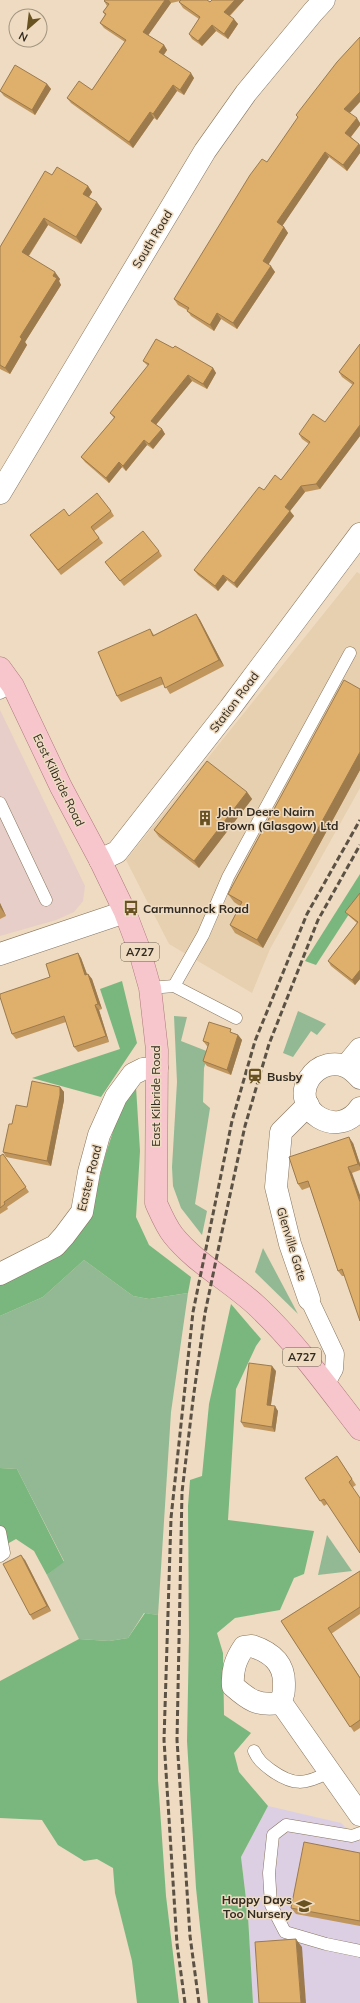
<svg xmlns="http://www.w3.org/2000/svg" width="360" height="2003" viewBox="0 0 360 2003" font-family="Mulish,sans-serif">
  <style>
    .commercial { fill: #e7cec8 }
    .built { fill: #e7d0b0 }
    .education { fill: #dccfe3 }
    .green { fill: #92b994 }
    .forest { fill: #7ab77f }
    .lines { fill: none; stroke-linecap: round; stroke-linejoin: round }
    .service-casing { stroke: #87755e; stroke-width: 13 }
    .pedestrian-casing { stroke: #87755e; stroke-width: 19 }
    .minor-casing { stroke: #87755e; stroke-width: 23 }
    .secondary-casing { stroke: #87755e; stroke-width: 23 }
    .primary-casing { stroke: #ae777b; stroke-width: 23 }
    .service { stroke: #fff; stroke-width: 12 }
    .pedestrian { stroke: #fff; stroke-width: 18 }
    .minor { stroke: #fff; stroke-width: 22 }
    .secondary { stroke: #fff; stroke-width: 22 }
    .primary { stroke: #f7c6cd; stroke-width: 22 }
    .rail { stroke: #5b5144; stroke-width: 3; stroke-dasharray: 6 3; stroke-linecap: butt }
    .wall { fill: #c0965d }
    .shaded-wall { fill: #9c7a4c }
    .building { fill: #dfaf6c; stroke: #9c7a4c }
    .labels { text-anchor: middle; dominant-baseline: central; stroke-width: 3; stroke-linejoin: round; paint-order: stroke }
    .shield { fill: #eedbc1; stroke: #6a6051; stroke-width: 1 }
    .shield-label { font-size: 11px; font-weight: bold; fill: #322b21 }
    .street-label { font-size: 12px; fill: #322b21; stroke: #eedbc1 }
    .poi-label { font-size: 12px; font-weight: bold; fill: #322b21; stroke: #eedbc1; text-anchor: start }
  </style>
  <rect width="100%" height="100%" fill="#eedbc1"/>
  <!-- commercial -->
  <path class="commercial" d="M0 710 85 886 83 901 74 912 56 920 0 936Z"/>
  <!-- built -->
  <path class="built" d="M357 572 360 574V788L270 949 252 993 169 944 126 860Z"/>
  <!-- education -->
  <path class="education" d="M268 1806 341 1823 360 1841V2003H253L248 1916 241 1857Z"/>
  <!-- green -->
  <g class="green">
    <path d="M298 1011 326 1024 317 1035 311 1031 293 1057 283 1053Z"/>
    <path d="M174 1016 187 1017 181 1041 209 1052 204 1068 203 1102 210 1108 195 1204 207 1211 202 1235 181 1208 173 1186 172 1167 177 1082Z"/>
    <path d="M263 1248 298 1314 255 1272Z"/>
    <path d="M84 1260 133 1296 149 1299 188 1293 171 1412 158 1615 144 1613 128 1638 109 1641 79 1639 47 1575 64 1561 17 1469 0 1468V1316L43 1297Z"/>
    <path d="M327 1535 352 1571 318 1575Z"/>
  </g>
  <!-- forest -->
  <g class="forest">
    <path d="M360 874V897L316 965 305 961Z"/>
    <path d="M122 981 137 1043 101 1097 32 1078 120 1049 100 989Z"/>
    <path d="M136 1087 140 1151 136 1217 149 1245 191 1277 188 1293 149 1299 133 1296 84 1260 43 1297 0 1316V1283L89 1217 106 1153 120 1110Z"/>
    <path d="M231 1304 261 1339 256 1346 236 1389 228 1520 314 1531 304 1574 294 1578 280 1610 235 1618 217 1633 223 1653 224 1715 251 1733 234 1753 239 1772 268 1806 241 1857 248 1916 253 2003H208L196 1888 187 1741 189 1636 188 1506 190 1480 202 1476 209 1404Z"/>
    <path d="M0 1468 17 1469 64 1562 47 1575 34 1551 16 1539 0 1548Z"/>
    <path d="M145 1613 158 1615V1780L166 1896 179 2003H137L132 1961 115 1893 113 1868 97 1859 84 1861 58 1845 42 1820 0 1818V1681L79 1639 109 1641 128 1638Z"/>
  </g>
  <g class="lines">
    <defs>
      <g id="service">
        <path d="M0 693 13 686"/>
        <path d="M0 803 46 900"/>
        <path d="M174 986 203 935 228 877 350 653"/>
        <path d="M150 988 174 986 236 1018"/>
        <path d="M0 1532 4 1553 0 1556"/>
        <path d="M254 1751C258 1760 263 1764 271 1770 293 1786 305 1785 329 1772"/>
        <path d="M360 1833 352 1836 286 1825 273 1835 269 1873 271 1905 285 1932 326 1944 360 1951"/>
      </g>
      <path id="pedestrian" d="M309 1299 335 1354 334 1369 325 1385"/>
      <g id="minor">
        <path d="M0 493 205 151 246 93 313 12 324 0"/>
        <path d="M100 860 117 852 230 708 360 534"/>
        <path d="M346 1066 360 1049"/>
        <path d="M360 1078C351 1068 342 1062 328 1065 320 1067 314 1071 309 1079 290 1110 338 1141 360 1108"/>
        <path d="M308 1105 281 1132 276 1187 290 1244 309 1299"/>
        <path d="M0 1274 55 1246 64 1236 82 1212 89 1172 99 1135 116 1097 133 1074 143 1069 157 1068"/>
        <path d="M252 1646C270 1652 284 1662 284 1683 284 1692 284 1696 279 1703 257 1706 249 1700 233 1686 232 1671 235 1660 244 1647Z"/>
        <path d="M280 1701 360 1815"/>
      </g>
      <path id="secondary" d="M0 954 125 912"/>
      <path id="primary" d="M0 668 13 686 61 787 100 860 125 912 139 949 150 988 157 1050 156 1203C161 1214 166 1226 173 1235 196 1264 232 1282 259 1308 297 1344 328 1388 360 1429"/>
    </defs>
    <!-- service casing -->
    <use href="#service" class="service-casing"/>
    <!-- pedestrian casing -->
    <use href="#pedestrian" class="pedestrian-casing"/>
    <!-- minor casing -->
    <use href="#minor" class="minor-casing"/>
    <!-- secondary casing -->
    <use href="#secondary" class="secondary-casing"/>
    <!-- primary casing -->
    <use href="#primary" class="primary-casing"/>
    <!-- service -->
    <use href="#service" class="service"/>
    <!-- pedestrian -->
    <use href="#pedestrian" class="pedestrian"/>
    <!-- minor -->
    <use href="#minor" class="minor"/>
    <!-- secondary -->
    <use href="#secondary" class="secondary"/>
    <!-- primary -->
    <use href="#primary" class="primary"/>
    <!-- rail -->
    <g class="rail">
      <path d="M185 2003 177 1944 164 1740 171 1518 193 1312 232 1121 255 1041 307 914 360 820"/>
      <path d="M199 2003 190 1936 177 1740 182 1492 193 1400 205 1313 220 1241 245 1126 269 1044 318 920 360 845"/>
    </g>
  </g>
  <!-- wall -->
  <g class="wall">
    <path d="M105 0H207L210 2 212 0H244L230 16 238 24 228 39 216 31 202 46 192 39 189 34 199 19 183 8 179 2 180 1 171 3 148 35 164 45 167 50 164 55 194 78 184 95 177 91 157 120 154 118 133 148 71 103 67 98 92 90 125 42 104 28 100 23 105 15 103 12 107 6 104 1Z"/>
    <path d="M47 84 51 89 35 115 4 96 0 91Z"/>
    <path d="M349 113 360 123V125L351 137 360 145V153L347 171 329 157 282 226 284 227 288 233 268 264 275 272 237 329 221 319 214 331 191 316 187 310 178 305 174 299 267 162 298 118 296 115Z"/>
    <path d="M52 175 88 186 92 192 89 197 102 209 81 244 48 225 29 256 60 279 59 281 61 285 25 342 27 345 10 374 0 369V247Z"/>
    <path d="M360 344V436L320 489 305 492 290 511 294 516 237 588 227 580 218 591 198 575 194 570 264 490 281 480 309 444 302 439 299 434 325 422 353 385 342 377 339 372Z"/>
    <path d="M173 348 213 368 216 373 207 389 192 381 156 424 162 429 165 434 153 449 147 445 126 471 122 467 109 483 85 462 81 457 114 418 110 413 148 366 143 361Z"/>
    <path d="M111 511 114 516 94 531 103 543 61 575 30 535 69 516Z"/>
    <path d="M159 551 162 556 124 586 105 562Z"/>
    <path d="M196 614 200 620 224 666 170 694 164 684 121 702 117 696 150 629 154 635Z"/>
    <path d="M360 689V770L263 948 235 933 230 925 240 906 234 902 228 894Z"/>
    <path d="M247 792 252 799 199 868 159 837 154 830Z"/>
    <path d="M360 893V979L355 985 331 966 328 961 357 923 349 916 345 912Z"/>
    <path d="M0 903 6 916 0 919Z"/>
    <path d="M78 953 81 958 87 974H88L92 979 102 1009 99 1010 109 1042 78 1052 74 1047 66 1022 16 1039 12 1034 50 977Z"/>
    <path d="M234 1033 238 1035 242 1040 231 1075 207 1066 203 1061 208 1047 207 1046 203 1041Z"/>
    <path d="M60 1087 64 1092V1100L51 1166 6 1157 3 1152 27 1107Z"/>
    <path d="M353 1143 360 1164V1170L352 1173 345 1276H342L338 1271 310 1187 302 1190 298 1184Z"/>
    <path d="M3 1154 29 1192 7 1207 8 1209 0 1214V1156Z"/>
    <path d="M276 1371 271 1405 278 1411 275 1432 244 1427 241 1422Z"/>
    <path d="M337 1456 356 1485 324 1506 305 1478Z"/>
    <path d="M25 1560 51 1611 33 1620 30 1615Z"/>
    <path d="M360 1571V1614L331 1634 360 1677V1728L354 1732 281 1621Z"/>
    <path d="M360 1853V1926L296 1914 291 1908Z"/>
  </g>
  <!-- shaded-wall -->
  <g class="shaded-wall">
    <path d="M165 0H169L171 3 147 37 143 32Z"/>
    <path d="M235 0H244L228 17 224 12Z"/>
    <path d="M234 19 238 24 228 39 224 34Z"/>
    <path d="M212 25 216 31 202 46 198 41Z"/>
    <path d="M164 45 167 50 162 57 159 52Z"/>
    <path d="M191 73 194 78 184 95 180 90Z"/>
    <path d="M47 84 51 89 35 115 32 110Z"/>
    <path d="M173 85 177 91 157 120 153 114Z"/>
    <path d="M360 92V102L348 115 344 109Z"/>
    <path d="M150 112 154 118 133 148 129 142Z"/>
    <path d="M357 118 360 123V125L349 139 345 133Z"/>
    <path d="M359 144 360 145V153L347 171 343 165Z"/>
    <path d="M325 152 329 157 281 228 277 222Z"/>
    <path d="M88 186 92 192 87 200 83 194Z"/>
    <path d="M97 202 102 209 81 244 76 237Z"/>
    <path d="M44 218 48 225 27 258 22 252Z"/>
    <path d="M284 227 288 233 267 267 263 261Z"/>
    <path d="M271 266 275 272 237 329 233 323Z"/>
    <path d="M55 272 60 279 59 281 61 285 25 342 27 345 10 374 5 368 20 337Z"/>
    <path d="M217 313 221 319 214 331 210 325Z"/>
    <path d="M213 368 216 373 207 389 203 384Z"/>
    <path d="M188 375 192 381 155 426 151 421Z"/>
    <path d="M360 425V436L320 489 316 484Z"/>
    <path d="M162 429 165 434 153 449 149 444Z"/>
    <path d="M144 440 147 445 126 471 123 466Z"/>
    <path d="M119 462 122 467 109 483 106 478Z"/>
    <path d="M301 486 305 492 290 511 294 516 237 588 234 583 285 507Z"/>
    <path d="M223 575 227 580 218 591 215 586Z"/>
    <path d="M196 614 200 620 224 666 219 660Z"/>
    <path d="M360 752V770L263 948 257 940Z"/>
    <path d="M247 792 252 799 199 868 194 861Z"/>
    <path d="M0 903 6 916 0 907Z"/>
    <path d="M78 953 81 958 89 980 85 975Z"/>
    <path d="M360 970V979L355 985 352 980Z"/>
    <path d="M88 974 92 979 102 1009 98 1004Z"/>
    <path d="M95 1005 99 1010 109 1042 106 1036Z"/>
    <path d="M238 1035 242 1040 231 1075 227 1070Z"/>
    <path d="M60 1087 64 1092V1100L51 1166 47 1161Z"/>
    <path d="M349 1137 353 1143 360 1164V1167L358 1164Z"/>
    <path d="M348 1167 352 1173 360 1195V1202Z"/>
    <path d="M272 1366 276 1371 270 1410 267 1405Z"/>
    <path d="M275 1406 278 1411 275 1432 272 1427Z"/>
    <path d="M21 1555 25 1560 51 1611 47 1606Z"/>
    <path d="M296 1939 302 1947 306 2003H301Z"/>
  </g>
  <!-- building -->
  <g class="building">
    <path d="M105 0H165L143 32 164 45 159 52 191 73 180 90 173 85 153 114 150 112 129 142 67 98 79 81 92 90 126 40 100 23 106 14 103 12 109 4 104 1Z"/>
    <path d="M181 0H207L210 2 212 0H235L224 12 234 19 224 34 212 25 198 41 189 34 200 17 179 2Z"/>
    <path d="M360 37V92L344 109 357 118 345 133 359 144 343 165 325 152 277 222 284 227 263 261 271 266 233 323 217 313 210 325 187 311 189 308 174 299 250 175 262 159 267 162 298 117 296 115 337 62Z"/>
    <path d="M15 65 47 84 32 110 0 91Z"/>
    <path d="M57 167 88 186 83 194 97 202 76 237 44 218 22 252 55 272 53 276 57 278 20 337 22 339 5 368 0 365V247L45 171 52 175Z"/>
    <path d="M156 339 173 348 175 346 213 368 203 384 188 375 151 421 162 429 149 444 144 440 123 466 119 462 106 478 81 457 115 417 110 413 149 364 143 361Z"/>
    <path d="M360 344V425L316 484 301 486 285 507 290 511 234 583 223 575 215 586 194 570 259 487 264 490 275 475 281 480 310 442 299 434 313 414 325 422 354 383 339 372Z"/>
    <path d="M97 493 111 511 91 527 99 538 58 570 30 535 64 509 69 516Z"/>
    <path d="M143 531 159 551 120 581 105 562Z"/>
    <path d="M196 614 219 660 165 688 161 677 117 696 98 652 150 629 153 636Z"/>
    <path d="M344 680 360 689V752L257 940 230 925 242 902 228 894Z"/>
    <path d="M207 761 247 792 194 861 154 830Z"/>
    <path d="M360 893V970L352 980 328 961 358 922 345 912Z"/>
    <path d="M78 953 85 975 88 974 98 1004 95 1005 106 1036 74 1047 64 1016 12 1034 0 997V994L50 977 46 964Z"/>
    <path d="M209 1022 231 1029 230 1032 238 1035 227 1070 203 1061 209 1043 203 1041Z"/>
    <path d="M32 1081 60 1087V1095L47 1161 3 1152 9 1124H12L16 1105 27 1107Z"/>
    <path d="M349 1137 358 1164 348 1167 360 1202V1321L342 1269 338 1271 308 1181 298 1184 289 1157Z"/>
    <path d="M3 1154 26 1187 4 1202 5 1204 0 1208V1156Z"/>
    <path d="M249 1363 272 1366 267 1405 275 1406 272 1427 241 1422Z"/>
    <path d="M337 1456 352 1479 349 1482 360 1498V1553L324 1499 320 1501 305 1478Z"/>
    <path d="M21 1555 47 1606 30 1615 3 1564Z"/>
    <path d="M360 1571V1607L328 1628 360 1678V1720L350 1727 281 1621Z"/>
    <path d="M304 1842 360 1853V1921L291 1908Z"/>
    <path d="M296 1939 301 2003H259L255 1942Z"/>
  </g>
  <!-- icons -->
  <defs>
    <symbol id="building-bare" viewBox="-9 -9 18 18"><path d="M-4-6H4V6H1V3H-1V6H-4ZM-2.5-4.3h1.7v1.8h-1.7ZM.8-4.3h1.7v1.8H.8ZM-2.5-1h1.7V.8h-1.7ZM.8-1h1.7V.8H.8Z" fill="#685221" stroke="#eedbc1" stroke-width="2.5" paint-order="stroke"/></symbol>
    <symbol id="bus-bare" viewBox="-9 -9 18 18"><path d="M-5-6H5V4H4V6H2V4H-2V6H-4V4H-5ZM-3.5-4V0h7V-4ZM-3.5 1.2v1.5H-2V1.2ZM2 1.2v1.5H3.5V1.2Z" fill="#685221" stroke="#eedbc1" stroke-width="2.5" paint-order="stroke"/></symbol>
    <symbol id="station-bare" viewBox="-9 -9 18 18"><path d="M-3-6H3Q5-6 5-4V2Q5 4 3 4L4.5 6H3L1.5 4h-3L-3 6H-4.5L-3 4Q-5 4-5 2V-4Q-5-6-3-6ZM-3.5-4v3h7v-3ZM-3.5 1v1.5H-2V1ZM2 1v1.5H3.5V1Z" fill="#685221" stroke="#eedbc1" stroke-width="2.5" paint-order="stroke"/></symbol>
    <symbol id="school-bare" viewBox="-9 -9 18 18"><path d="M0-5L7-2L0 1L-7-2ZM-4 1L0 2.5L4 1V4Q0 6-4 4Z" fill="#685221" stroke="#eedbc1" stroke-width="2.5" paint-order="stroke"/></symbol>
  </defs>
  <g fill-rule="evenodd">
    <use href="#building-bare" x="194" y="807" width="22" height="22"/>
    <use href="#bus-bare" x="120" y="897" width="22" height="22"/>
    <use href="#station-bare" x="244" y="1065" width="22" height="22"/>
    <use href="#school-bare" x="293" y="1895" width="22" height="22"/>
  </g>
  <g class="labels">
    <!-- shield labels -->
    <g class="shield">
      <rect x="121" y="943" width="38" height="18" rx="3"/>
      <rect x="283" y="1348" width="38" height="18" rx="3"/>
    </g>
    <g class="shield-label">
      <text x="140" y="952">A727</text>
      <text x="302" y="1357">A727</text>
    </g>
    <!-- street labels -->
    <g class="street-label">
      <text transform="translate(152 239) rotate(-59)">South Road</text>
      <text transform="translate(234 702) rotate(-53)">Station Road</text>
      <text transform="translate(59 780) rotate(64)">East Kilbride Road</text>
      <text transform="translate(155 1096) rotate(-90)">East Kilbride Road</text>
      <text transform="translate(89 1178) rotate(-76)">Easter Road</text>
      <text transform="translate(292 1244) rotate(73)">Glenville Gate</text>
    </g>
    <!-- poi labels -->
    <g class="poi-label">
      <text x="217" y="811">John Deere Nairn<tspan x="217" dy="14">Brown (Glasgow) Ltd</tspan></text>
      <text x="143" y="908">Carmunnock Road</text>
      <text x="267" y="1076">Busby</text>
      <text x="292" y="1899" text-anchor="end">Happy Days<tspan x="292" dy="14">Too Nursery</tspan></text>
    </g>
  </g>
  <!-- north arrow -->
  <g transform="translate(28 28) rotate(208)"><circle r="19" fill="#eedbc1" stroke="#a39581"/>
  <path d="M0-3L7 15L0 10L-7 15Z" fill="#685221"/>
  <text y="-6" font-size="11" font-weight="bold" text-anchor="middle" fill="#322b21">N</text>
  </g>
</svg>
